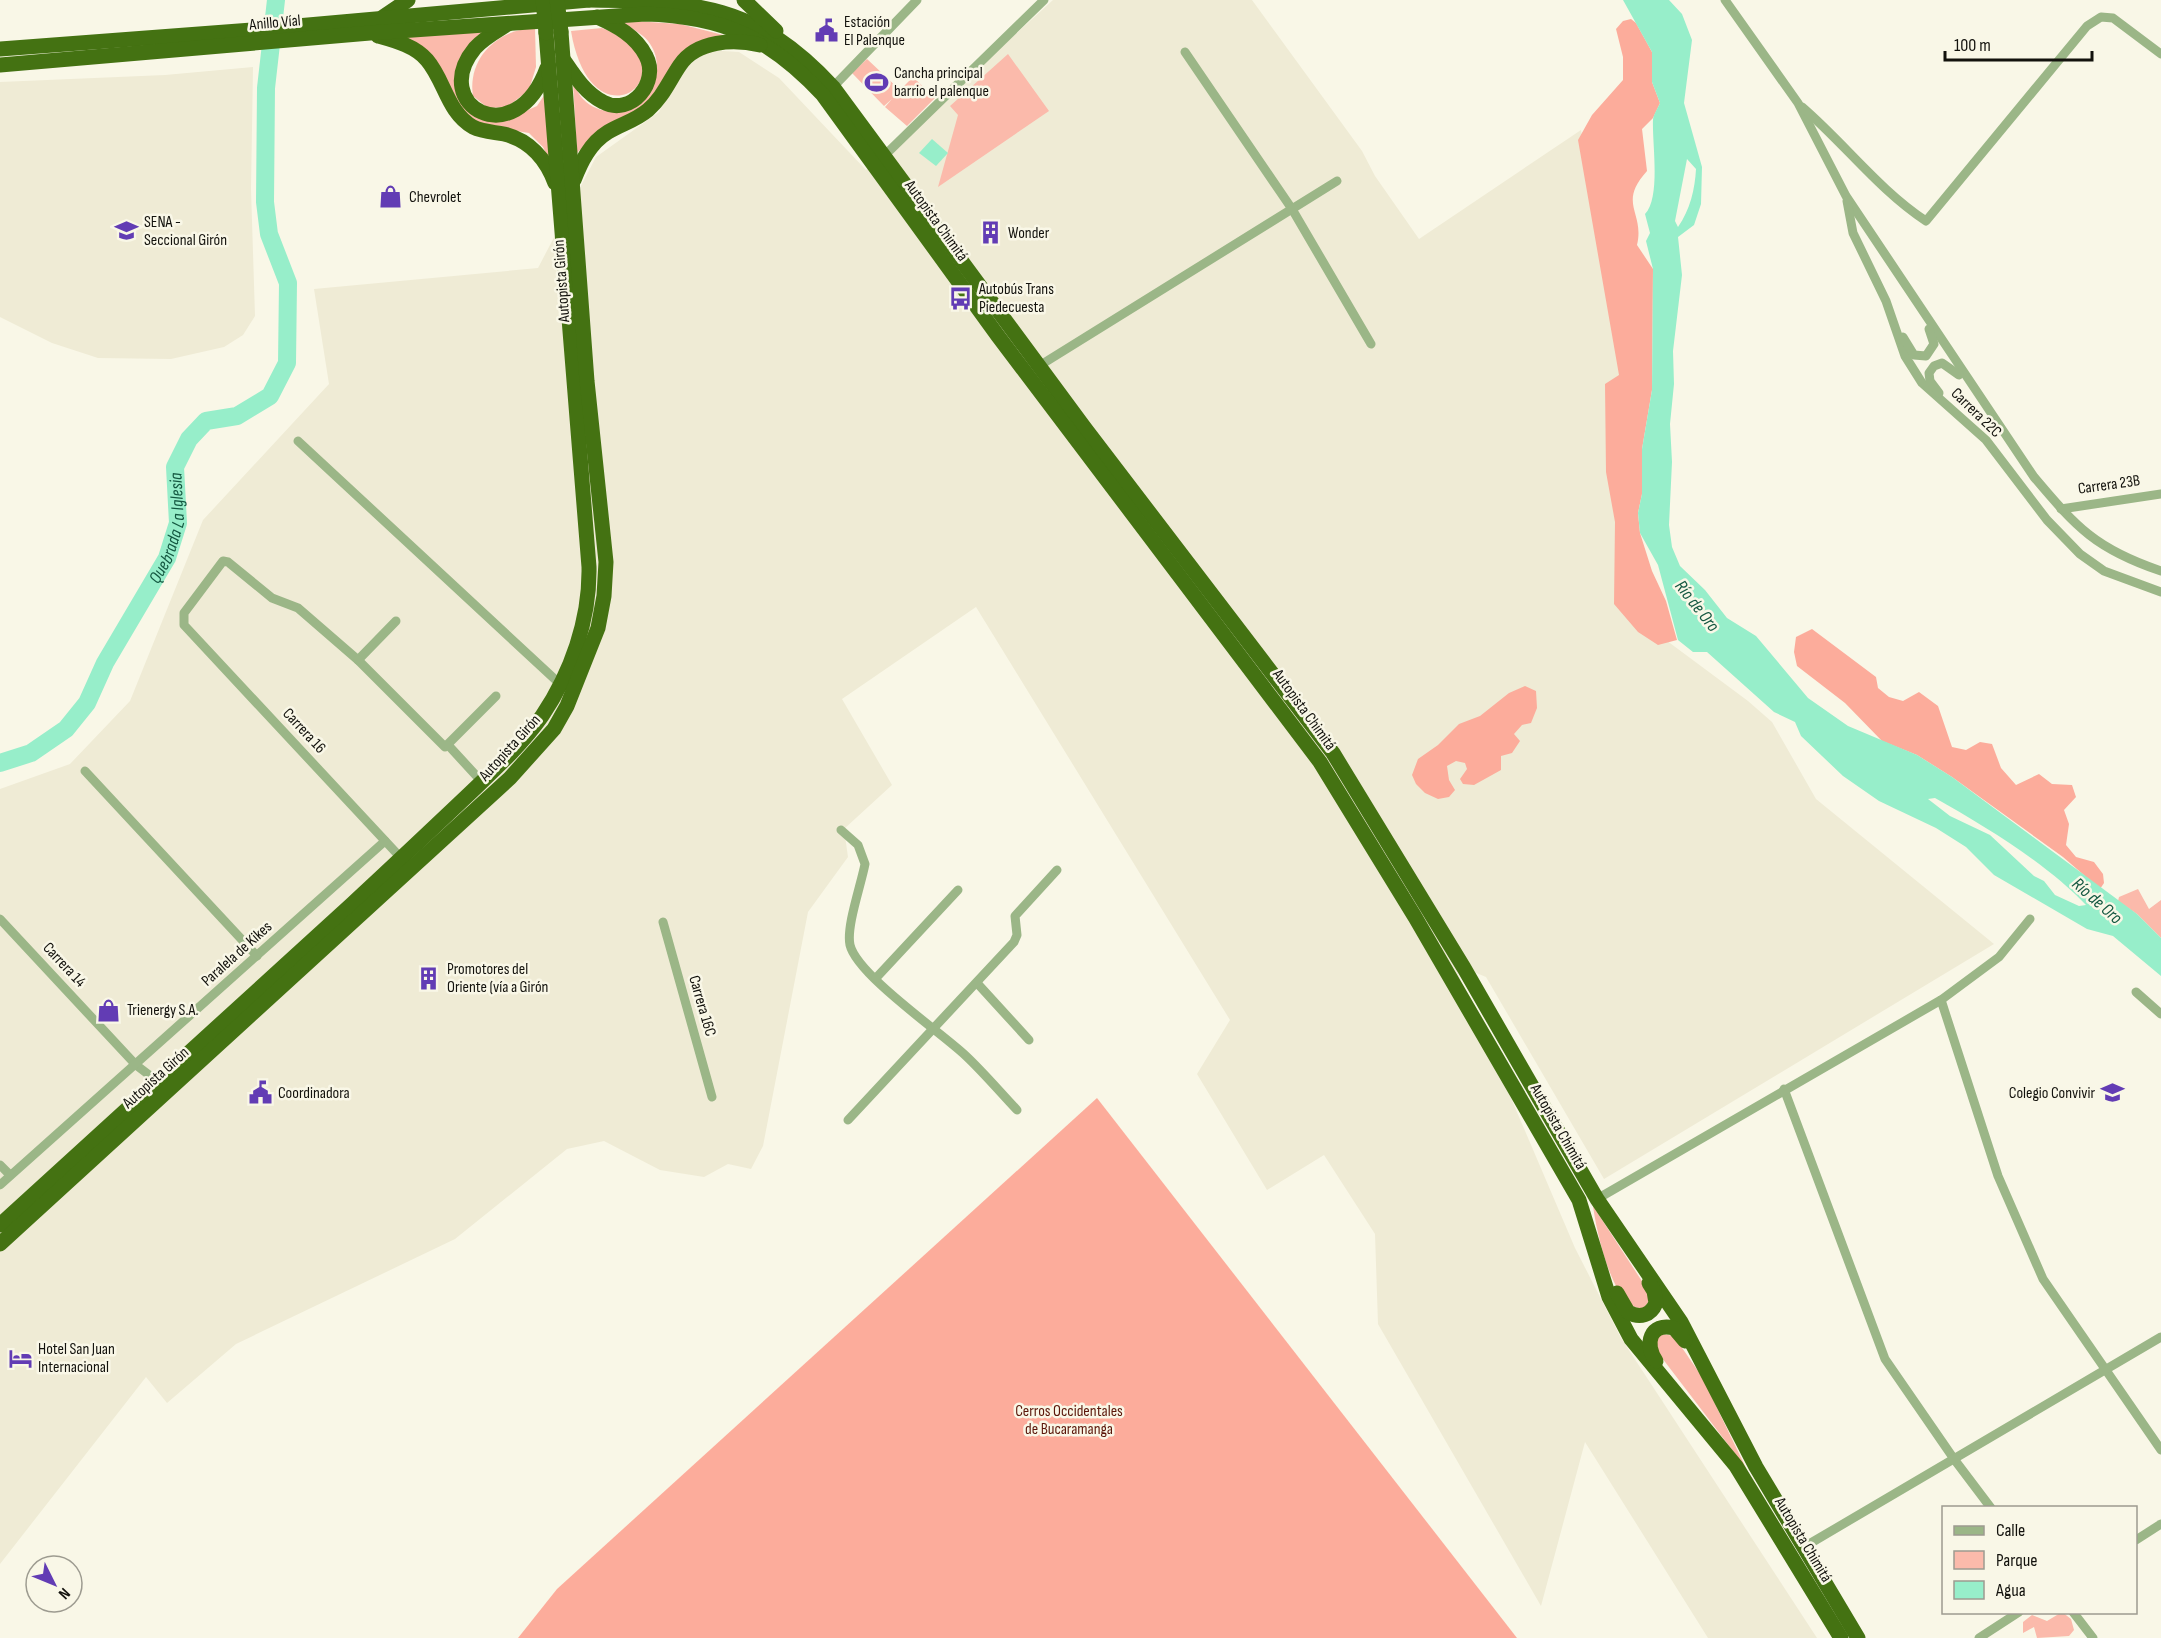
<svg xmlns="http://www.w3.org/2000/svg" width="2161" height="1638" viewBox="0 0 2161 1638" font-family="'Sofia Sans Condensed',sans-serif">
  <style>
    .built { fill: #efebd5 }
    .green { fill: #fbbaab }
    .forest { fill: #fcac9b }
    .water { fill: #97eeca; fill-rule: evenodd }
    .lines { fill: none; stroke-linecap: round; stroke-linejoin: round }
    .river { stroke: #97eeca; stroke-width: 18 }
    .minor { stroke: #9bb687; stroke-width: 9 }
    .trunk { stroke: #447212; stroke-width: 15 }
    .trunk-bridge { stroke: #447212; stroke-width: 15 }
    .labels { text-anchor: middle; dominant-baseline: central; stroke-width: 5; stroke-linejoin: round; paint-order: stroke }
    .poi-label { font-size: 16px; fill: #13120d; stroke: #f9f7e7; text-anchor: start }
    .street-label { font-size: 16px; fill: #13120d; stroke: #f9f7e7 }
    .park-label { font-size: 16px; fill: #5b170a; stroke: #f9f7e7 }
    .water-label { font-size: 18px; font-style: italic; fill: #145841; stroke: #f9f7e7 }
  </style>
  <rect width="100%" height="100%" fill="#f9f7e7"/>
  <!-- built -->
  <g class="built">
    <path d="M1053 0H1252L1362 151 1375 176 1419 239 1581 130 1622 379 1616 603 1748 701 1772 722 1816 799 1994 944 1604 1179 1486 977 1464 968 1458 974 1575 1248 1621 1338 1817 1638H1708L1585 1442 1541 1606 1378 1324 1375 1234 1324 1155 1267 1190 1197 1074 1230 1020 976 607 842 699 892 785 844 829 848 857 808 912 763 1146 751 1169 728 1164 704 1177 660 1170 604 1141 567 1149 455 1239 236 1344 167 1403 146 1377 0 1564V789L70 764 130 701 203 520 329 384 314 289 538 268 596 157 659 112 678 74 708 50 739 52 779 78 866 170Z"/>
    <path d="M253 67 251 189 255 316 243 335 224 347 171 359 98 358 52 343 0 317V82L165 75Z"/>
  </g>
  <!-- green -->
  <g class="green">
    <path d="M618 20 680 24 731 37 669 71 647 103 589 140 577 153 573 83C576 88 579 95 583 99 618 135 680 82 648 41 642 33 627 26 618 20Z"/>
    <path d="M535 28 536 67 529 90 507 107 488 108 473 96C467 58 498 29 535 28Z"/>
    <path d="M602 28C700 68 592 156 571 31Z"/>
    <path d="M489 29 458 89 505 120 537 106 545 94 552 166 543 147 529 133 487 126 469 117 399 36Z"/>
    <path d="M1008 54 1049 111 938 187 958 115 950 106Z"/>
    <path d="M867 59 900 90 913 77 935 98 907 126 885 107 892 99 884 106 852 73Z"/>
    <path d="M2138 889 2149 909 2161 900V938L2137 914 2118 901 2119 897Z"/>
    <path d="M1593 1206 1649 1292 1651 1298 1644 1308C1613 1313 1596 1229 1593 1206Z"/>
    <path d="M1662 1334 1674 1336 1702 1377 1746 1468 1659 1354 1655 1347 1658 1337Z"/>
    <path d="M2062 1612 2071 1619 2074 1630 2069 1636 2037 1638 2034 1627 2023 1633V1622L2032 1615 2047 1621Z"/>
  </g>
  <!-- forest -->
  <g class="forest">
    <path d="M1631 19 1636 23 1652 52V82L1660 103 1653 118 1642 129 1647 171C1617 204 1645 212 1637 245L1653 269 1652 390 1642 449V494L1638 513 1640 533 1652 571 1666 601 1677 640 1658 645 1638 632 1614 604 1615 522 1606 472 1605 384 1619 375 1578 140 1592 115 1623 80V57L1616 29 1623 21Z"/>
    <path d="M1812 629 1876 677 1878 688 1889 697 1903 701 1919 692 1938 706 1952 747 1966 750 1980 742 1992 744 2001 768 2016 785 2039 774 2052 784 2072 785 2076 797 2064 810 2069 824 2066 845 2076 857 2094 862 2103 874 2104 883 2100 889 2063 857 1952 777 1917 755 1882 741 1845 703 1797 666 1794 652 1796 637Z"/>
    <path d="M1525 686 1536 691 1537 708 1531 723 1522 725 1514 734 1520 741 1512 753 1501 756V770L1474 785 1463 784 1460 779 1467 769 1465 763 1456 761 1447 766 1449 780 1455 790 1449 797 1438 799 1425 793 1416 784 1412 775 1418 759 1438 745 1459 724 1480 716 1509 693Z"/>
    <path d="M1097 1098 1517 1638H518L557 1589Z"/>
  </g>
  <!-- water -->
  <g class="water">
    <path d="M1623 0H1669L1682 14 1692 40 1684 103 1702 167 1701 204 1694 225 1678 237 1682 275 1673 351 1674 384 1670 424 1672 462 1669 525 1672 547 1680 566 1705 590 1727 618 1756 636 1808 698 1848 726 1917 755 1952 777 2137 914 2161 938V976L2113 936 2087 929 1994 875 1966 847 1936 828 1879 801 1843 776 1801 736 1795 722 1774 712 1707 652H1693L1678 640 1658 565 1640 533 1638 513 1642 494V449L1652 390 1653 269 1646 241 1650 233 1645 214C1661 197 1652 144 1653 120 1653 115 1658 108 1660 103L1652 82V52ZM1687 159 1696 169C1695 189 1690 210 1678 227L1675 221ZM1935 798C1985 826 2047 864 2086 905L2079 906 2055 895 2044 881 2034 876 1990 835 1950 816 1928 799Z"/>
    <path d="M932 139 948 153 936 166 919 153Z"/>
  </g>
  <g class="lines">
    <!-- river -->
    <path class="river" id="s1" d="M0 763 31 753 66 729 87 703 105 663 167 558 178 523 175 467 189 439 206 421 237 416 270 396 287 363 288 283 269 234 265 202 266 88 276 0"/>
    <!-- minor -->
    <g class="minor">
      <path d="M1725 0 1798 103 1846 196 2034 477C2077 528 2096 549 2161 571"/>
      <path d="M1185 52 1292 209 1371 344"/>
      <path d="M833 87 917 0"/>
      <path d="M1802 107C1845 144 1879 190 1926 221L2087 26 2101 17 2113 18 2161 54"/>
      <path d="M884 156 1044 0"/>
      <path d="M1847 201 1853 233 1886 301 1905 356 1922 383 1986 440 2047 520 2080 554 2104 571 2161 592"/>
      <path d="M1903 337 1914 355 1926 356 1934 344 1929 329"/>
      <path d="M1039 366 1337 181"/>
      <path d="M1939 393 1930 381 1929 373 1934 366 1942 363 1959 375"/>
      <path d="M298 441 560 684"/>
      <path d="M2061 509 2161 494"/>
      <path d="M396 621 358 660 298 608 272 598 228 562 223 561 184 613V625L402 859"/>
      <path d="M358 660 445 747 496 696"/>
      <path d="M449 746 482 782"/>
      <path d="M85 771 257 956"/>
      <path d="M841 830 858 845 865 864C861 885 846 927 850 945 857 975 942 1033 966 1056 984 1073 1000 1092 1017 1110"/>
      <path d="M0 919 136 1065 157 1081"/>
      <path d="M663 922 712 1097"/>
      <path d="M876 978 958 890"/>
      <path d="M977 983 1029 1040"/>
      <path d="M2136 992 2161 1014"/>
      <path d="M1941 1000 1998 1176 2043 1279 2161 1450"/>
      <path d="M1784 1089 1885 1359 1954 1459 1991 1508"/>
      <path d="M848 1120 1014 942 1017 935 1015 916 1057 870"/>
      <path d="M0 1165 10 1175"/>
      <path d="M0 1185 385 841"/>
      <path d="M1597 1199 1941 1000 1999 957 2030 919"/>
      <path d="M2136 1540 2161 1524"/>
      <path d="M1804 1547 2161 1337"/>
      <path d="M2073 1612 2093 1638"/>
      <path d="M1979 1638 2019 1612"/>
    </g>
    <!-- trunk -->
    <g class="trunk">
      <path d="M589 0C696 1 756 4 833 87L1084 427 1333 753 1464 968 1597 1199 1681 1322 1756 1467 1858 1638"/>
      <path d="M744 0 776 31"/>
      <path d="M383 17 408 0"/>
      <path d="M508 24C497 31 484 38 475 48 428 105 515 155 547 68"/>
      <path d="M378 36C396 41 415 46 427 60 445 81 447 112 473 127 483 132 494 132 504 134 529 140 546 159 555 183"/>
      <path d="M0 49 252 30 589 0"/>
      <path d="M563 59C574 75 585 93 603 102 631 117 660 82 646 56 636 36 617 26 597 17"/>
      <path d="M0 65 370 33 645 14C723 16 770 38 823 95L998 336 1320 762 1415 917 1579 1200 1609 1297 1631 1339 1736 1466 1841 1638"/>
      <path d="M574 180C581 162 590 143 608 132 621 124 635 121 648 110 663 97 669 81 680 65 697 40 734 39 760 45"/>
      <path d="M0 1225C117 1118 234 1011 352 904 391 868 429 832 467 796 493 771 521 746 542 716 571 673 590 620 589 567L546 33"/>
      <path d="M0 1244 510 778 554 729 567 706 598 628 604 596 606 562 587 381 561 32"/>
      <path d="M1617 1293 1628 1312C1640 1319 1651 1315 1656 1303L1654 1291 1649 1283"/>
      <path d="M1656 1361C1644 1344 1650 1322 1674 1328L1685 1341"/>
    </g>
    <!-- trunk-bridge -->
    <g class="trunk-bridge">
      <path d="M543 0 546 33"/>
      <path d="M557 0 561 32"/>
    </g>
  </g>
  <!-- icons -->
  <defs>
    <symbol id="civic-bare" viewBox="-9 -9 18 18"><path d="M-.6-6.5H3V-4.5H.6V-3L4-1V1h2V6H-6V1h2V-1L-.6-3ZM-1.2 2.5V6h2.4V2.5Z" fill="#623cb4" stroke="#f9f7e7" stroke-width="2.5" paint-order="stroke"/></symbol>
    <symbol id="stadium-bare" viewBox="-9 -9 18 18"><path d="M0-5a6.5 5 0 1 0 0 10a6.5 5 0 1 0 0-10ZM-3.5-1.8h7v3.6h-7Z" fill="#623cb4" stroke="#f9f7e7" stroke-width="2.5" paint-order="stroke"/></symbol>
    <symbol id="shop-bare" viewBox="-9 -9 18 18"><path d="M-5-2.5h2.3a2.7 3.5 0 0 1 5.4 0H5L5.5 6h-11ZM-1.5-2.5h3a1.5 2.3 0 0 0-3 0Z" fill="#623cb4" stroke="#f9f7e7" stroke-width="2.5" paint-order="stroke"/></symbol>
    <symbol id="university-bare" viewBox="-9 -9 18 18"><path d="M0-5L7-2L0 1L-7-2ZM-4 1L0 2.5L4 1V4Q0 6-4 4Z" fill="#623cb4" stroke="#f9f7e7" stroke-width="2.5" paint-order="stroke"/></symbol>
    <symbol id="building-bare" viewBox="-9 -9 18 18"><path d="M-4-6H4V6H1V3H-1V6H-4ZM-2.5-4.3h1.7v1.8h-1.7ZM.8-4.3h1.7v1.8H.8ZM-2.5-1h1.7V.8h-1.7ZM.8-1h1.7V.8H.8Z" fill="#623cb4" stroke="#f9f7e7" stroke-width="2.5" paint-order="stroke"/></symbol>
    <symbol id="bus-bare" viewBox="-9 -9 18 18"><path d="M-5-6H5V4H4V6H2V4H-2V6H-4V4H-5ZM-3.5-4V0h7V-4ZM-3.5 1.2v1.5H-2V1.2ZM2 1.2v1.5H3.5V1.2Z" fill="#623cb4" stroke="#f9f7e7" stroke-width="2.5" paint-order="stroke"/></symbol>
    <symbol id="school-bare" viewBox="-9 -9 18 18"><path d="M0-5L7-2L0 1L-7-2ZM-4 1L0 2.5L4 1V4Q0 6-4 4Z" fill="#623cb4" stroke="#f9f7e7" stroke-width="2.5" paint-order="stroke"/></symbol>
    <symbol id="hotel-bare" viewBox="-9 -9 18 18"><path d="M-6-4.5h1.5V1H6V5H4.5V3h-9V5H-6ZM-4 0a1.8 1.8 0 1 1 3.6 0ZM.5 0V-2.5h3Q6-2.5 6 0Z" fill="#623cb4" stroke="#f9f7e7" stroke-width="2.5" paint-order="stroke"/></symbol>
  </defs>
  <g fill-rule="evenodd">
    <use href="#civic-bare" x="810" y="14" width="33" height="33"/>
    <use href="#stadium-bare" x="860" y="66" width="33" height="33"/>
    <use href="#shop-bare" x="374" y="180" width="33" height="33"/>
    <use href="#university-bare" x="110" y="214" width="33" height="33"/>
    <use href="#building-bare" x="974" y="216" width="33" height="33"/>
    <use href="#bus-bare" x="944" y="282" width="33" height="33"/>
    <use href="#building-bare" x="412" y="962" width="33" height="33"/>
    <use href="#shop-bare" x="92" y="994" width="33" height="33"/>
    <use href="#civic-bare" x="244" y="1076" width="33" height="33"/>
    <use href="#school-bare" x="2096" y="1076" width="33" height="33"/>
    <use href="#hotel-bare" x="4" y="1342" width="33" height="33"/>
  </g>
  <g class="labels">
    <!-- poi labels -->
    <g class="poi-label">
      <text x="844" y="22">Estación<tspan x="844" dy="18">El Palenque</tspan></text>
      <text x="894" y="73">Cancha principal<tspan x="894" dy="18">barrio el palenque</tspan></text>
      <text x="409" y="197">Chevrolet</text>
      <text x="144" y="222">SENA -<tspan x="144" dy="18">Seccional Girón</tspan></text>
      <text x="1008" y="233">Wonder</text>
      <text x="979" y="289">Autobús Trans<tspan x="979" dy="18">Piedecuesta</tspan></text>
      <text x="447" y="969">Promotores del<tspan x="447" dy="18">Oriente (vía a Girón</tspan></text>
      <text x="127" y="1010">Trienergy S.A.</text>
      <text x="278" y="1093">Coordinadora</text>
      <text x="2095" y="1093" text-anchor="end">Colegio Convivir</text>
      <text x="38" y="1349">Hotel San Juan<tspan x="38" dy="18">Internacional</tspan></text>
    </g>
    <!-- street labels -->
    <g class="street-label">
      <text transform="translate(275 23) rotate(-5)">Anillo Víal</text>
      <text transform="translate(936 221) rotate(54)">Autopista Chimitá</text>
      <text transform="translate(562 281) rotate(-94)">Autopista Girón</text>
      <text transform="translate(1976 413) rotate(44)">Carrera 22C</text>
      <text transform="translate(2109 485) rotate(-8)">Carrera 23B</text>
      <text transform="translate(1304 710) rotate(54)">Autopista Chimitá</text>
      <text transform="translate(304 731) rotate(47)">Carrera 16</text>
      <text transform="translate(510 748) rotate(-48)">Autopista Girón</text>
      <text transform="translate(237 954) rotate(-42)">Paralela de Kikes</text>
      <text transform="translate(64 965) rotate(47)">Carrera 14</text>
      <text transform="translate(702 1006) rotate(74)">Carrera 16C</text>
      <text transform="translate(156 1078) rotate(-42)">Autopista Girón</text>
      <text transform="translate(1558 1127) rotate(60)">Autopista Chimitá</text>
      <text transform="translate(1803 1540) rotate(59)">Autopista Chimitá</text>
    </g>
    <!-- park labels -->
    <g class="park-label">
      <text x="1069" y="1411">Cerros Occidentales<tspan x="1069" dy="18">de Bucaramanga</tspan></text>
    </g>
    <!-- water labels -->
    <g class="water-label">
      <text stroke="none"><textPath href="#s1" startOffset="304">Quebrada La Iglesia</textPath></text>
      <text transform="translate(1697 606) rotate(52)">Río de Oro</text>
      <text transform="translate(2097 901) rotate(41)">Río de Oro</text>
    </g>
  </g>
  <!-- legend -->
  <rect x="1942" y="1506" width="195" height="108" fill="#f9f7e7" stroke="#9d9b90" stroke-width="1.5"/>
  <rect x="1954" y="1526" width="30" height="9" fill="#9bb687" stroke="#9d9b90" stroke-width="1.5"/>
  <text x="1996" y="1536" font-size="18" fill="#13120d">Calle</text>
  <rect x="1954" y="1551" width="30" height="18" fill="#fbbaab" stroke="#9d9b90" stroke-width="1.5"/>
  <text x="1996" y="1566" font-size="18" fill="#13120d">Parque</text>
  <rect x="1954" y="1581" width="30" height="18" fill="#97eeca" stroke="#9d9b90" stroke-width="1.5"/>
  <text x="1996" y="1596" font-size="18" fill="#13120d">Agua</text>
  <!-- north arrow -->
  <g transform="translate(54 1584) rotate(133)"><circle r="28" fill="#f9f7e7" stroke="#9d9b90" stroke-width="1.5"/>
  <path d="M0-4.5L10 22L0 15L-10 22Z" fill="#623cb4"/>
  <text y="-9" font-size="16" font-weight="bold" text-anchor="middle" fill="#13120d">N</text>
  </g>
  <!-- scale -->
  <path d="M1945 51v9h147v-9" fill="none" stroke="#13120d" stroke-width="3"/>
  <text x="1954" y="51" font-size="18" fill="#13120d" stroke="#f9f7e7" stroke-width="4.5" paint-order="stroke">100 m</text>
</svg>
